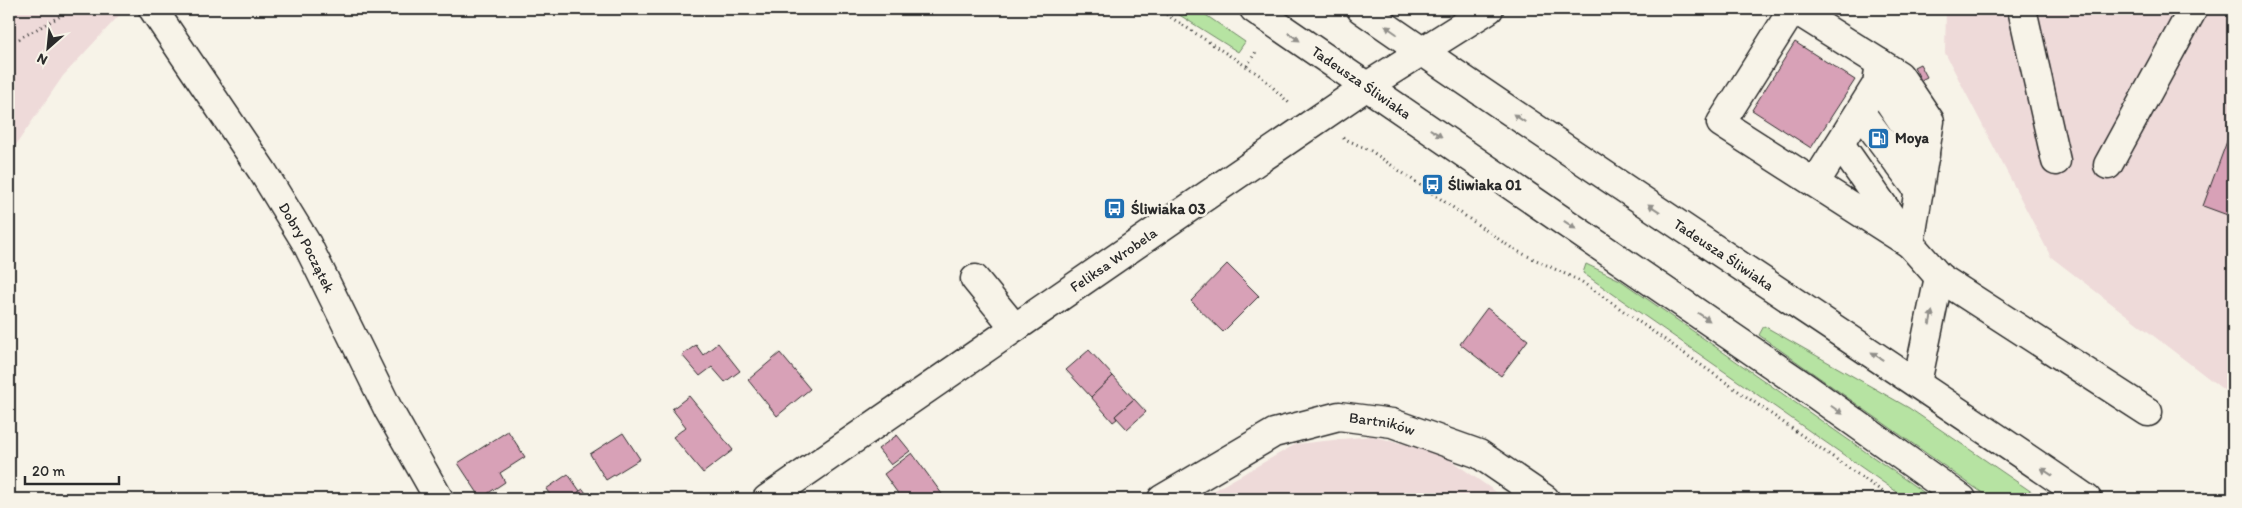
<svg xmlns="http://www.w3.org/2000/svg" width="2242" height="508" viewBox="0 0 2242 508" font-family="Itim,sans-serif">
  <style>
    .built { fill: #eedad9 }
    .green { fill: #b6e3a2; stroke: #708766 }
    .building { fill: #d8a1b7; stroke: #2b2b2b }
    .lines { fill: none; stroke-linecap: round; stroke-linejoin: round }
    .minor-casing { stroke: #2b2b2b; stroke-width: 31 }
    .major-casing { stroke: #2b2b2b; stroke-width: 31 }
    .path { stroke: #2b2b2b; stroke-width: 3; stroke-dasharray: 1 4; stroke-linecap: butt }
    .minor { stroke: #f7f3e8; stroke-width: 28 }
    .major { stroke: #f7f3e8; stroke-width: 28 }
    .oneway { fill: #918f8a }
    .labels { text-anchor: middle; dominant-baseline: central; stroke-width: 5; stroke-linejoin: round; paint-order: stroke }
    .street-label { font-size: 15px; fill: #2b2b2b; stroke: #f7f3e8 }
    .poi-label { font-size: 15px; font-weight: bold; fill: #2b2b2b; stroke: #f7f3e8; text-anchor: start }
  </style>
  <rect width="100%" height="100%" fill="#f7f3e8"/>
  <filter id="ink" filterUnits="userSpaceOnUse"><feTurbulence type="fractalNoise" baseFrequency=".02" numOctaves="2"/><feDisplacementMap in="SourceGraphic" scale="10" xChannelSelector="R" yChannelSelector="G"/><feConvolveMatrix kernelMatrix="1 2 1 2 8 2 1 2 1" color-interpolation-filters="sRGB"/></filter>
  <g filter="url(#ink)">
    <!-- built -->
    <g class="built">
      <path d="M9 9H125L63 76 9 155Z"/>
      <path d="M1946 9H2233V397L2051 257 1945 53Z"/>
      <path d="M1371 436 1439 452 1506 499H1199L1296 444Z"/>
    </g>
    <!-- green -->
    <g class="green">
      <path d="M1170 9H1197L1245 42 1238 52Z"/>
      <path d="M1586 264 1620 280 1933 499H1907L1583 273Z"/>
      <path d="M1764 326 1909 408 2042 499H1991L1759 335Z"/>
    </g>
    <!-- building -->
    <g class="building">
      <path d="M1795 42 1855 80 1811 148 1752 110Z"/>
      <path d="M1920 64 1927 77 1921 80 1914 67Z"/>
      <path d="M2233 125V217L2203 206Z"/>
      <path d="M1227 264 1259 296 1223 332 1191 301Z"/>
      <path d="M1487 308 1528 340 1501 376 1460 344Z"/>
      <path d="M718 343 740 371 725 382 712 367 700 376 682 355 696 345 703 355Z"/>
      <path d="M1089 350 1113 376 1091 397 1066 370Z"/>
      <path d="M780 353 810 389 777 416 748 380Z"/>
      <path d="M1113 376 1134 399 1115 416 1117 419 1113 422 1091 397Z"/>
      <path d="M689 396 733 450 703 473 673 437 686 427 672 409Z"/>
      <path d="M1134 399 1146 412 1127 429 1115 416Z"/>
      <path d="M508 431 525 457 500 473 505 482 481 498 458 463Z"/>
      <path d="M623 433 640 459 606 480 590 454Z"/>
      <path d="M897 435 910 451 891 465 878 449Z"/>
      <path d="M912 453 942 494 935 499H902L884 474Z"/>
      <path d="M568 474 580 491 568 499H553L546 489Z"/>
      <path d="M583 489 590 499H568Z"/>
    </g>
    <g class="lines">
      <defs>
        <g id="minor">
          <path id="s1" d="M153 9 263 172 307 244 388 409 439 499"/>
          <path d="M1793 9 1721 123 1910 244 1840 144"/>
          <path d="M1794 9 1899 75 1930 121 1910 244 1939 277 2148 412"/>
          <path d="M2022 9 2056 161"/>
          <path d="M1877 84 1925 155"/>
          <path d="M1860 112 1919 191"/>
          <path d="M2108 165 2193 9"/>
          <path d="M1815 183 1877 84 1880 63"/>
          <path d="M975 279 1015 328"/>
          <path d="M1917 383 1939 277"/>
          <path id="s2" d="M767 499 1225 183 1367 86 1489 9"/>
          <path id="s3" d="M1162 499 1274 433 1339 416 1392 423 1479 454 1545 499"/>
        </g>
        <g id="major">
          <path id="s4" d="M1254 9 1805 387 1962 499"/>
          <path id="s5" d="M1361 9C1601 176 1846 334 2087 499"/>
        </g>
      </defs>
      <!-- minor casing -->
      <use href="#minor" class="minor-casing"/>
      <!-- major casing -->
      <use href="#major" class="major-casing"/>
      <!-- path -->
      <g class="path">
        <path d="M1158 9 1261 76 1289 103"/>
        <path d="M19 39 73 9"/>
        <path d="M1247 66 1257 50"/>
        <path d="M1343 138 1371 151 1513 249 1582 282 1893 499"/>
      </g>
      <!-- minor -->
      <use href="#minor" class="minor"/>
      <!-- major -->
      <use href="#major" class="major"/>
    </g>
    <!-- one-way arrows -->
    <defs><path id="oneway-solid" d="M-6-.8H1V-3.2L6.5 0L1 3.2V.8H-6Z" transform="scale(1.25)"/></defs>
    <g class="oneway">
      <use href="#oneway-solid" transform="translate(1391 30) rotate(-145)"/>
      <use href="#oneway-solid" transform="translate(1294 37) rotate(34)"/>
      <use href="#oneway-solid" transform="translate(1519 118) rotate(-146)"/>
      <use href="#oneway-solid" transform="translate(1436 133) rotate(34)"/>
      <use href="#oneway-solid" transform="translate(1654 208) rotate(-146)"/>
      <use href="#oneway-solid" transform="translate(1570 225) rotate(34)"/>
      <use href="#oneway-solid" transform="translate(1704 317) rotate(34)"/>
      <use href="#oneway-solid" transform="translate(1931 318) rotate(-79)"/>
      <use href="#oneway-solid" transform="translate(1877 356) rotate(-146)"/>
      <use href="#oneway-solid" transform="translate(1837 410) rotate(35)"/>
      <use href="#oneway-solid" transform="translate(2047 472) rotate(-146)"/>
    </g>
  </g>
  <!-- icons -->
  <defs>
    <symbol id="fuel-square" viewBox="-11 -11 22 22"><rect x="-9" y="-9" width="18" height="18" rx="4" fill="#1f6fb2" stroke="#f7f3e8"/><path d="M-5.5-6h7V0h2V4h1.3V-2.5L3-4.5l.8-.8L6-3V5H2.5V1h-1V6h-7ZM-4.2-4.7v3.2H.2V-4.7Z" fill="#fff"/></symbol>
    <symbol id="bus-square" viewBox="-11 -11 22 22"><rect x="-9" y="-9" width="18" height="18" rx="4" fill="#1f6fb2" stroke="#f7f3e8"/><path d="M-5-6H5V4H4V6H2V4H-2V6H-4V4H-5ZM-3.5-4V0h7V-4ZM-3.5 1.2v1.5H-2V1.2ZM2 1.2v1.5H3.5V1.2Z" fill="#fff"/></symbol>
  </defs>
  <g fill-rule="evenodd">
    <use href="#fuel-square" x="1866" y="126" width="25" height="25"/>
    <use href="#bus-square" x="1420" y="172" width="25" height="25"/>
    <use href="#bus-square" x="1102" y="196" width="25" height="25"/>
  </g>
  <g class="labels">
    <!-- street labels -->
    <g class="street-label">
      <text stroke="none"><textPath href="#s4" startOffset="130">Tadeusza Śliwiaka</textPath></text>
      <text stroke="none"><textPath href="#s1" startOffset="284">Dobry Początek</textPath></text>
      <text stroke="none"><textPath href="#s5" startOffset="438">Tadeusza Śliwiaka</textPath></text>
      <text stroke="none"><textPath href="#s2" startOffset="421">Feliksa Wrobela</textPath></text>
      <text stroke="none"><textPath href="#s3" startOffset="241">Bartników</textPath></text>
    </g>
    <!-- poi labels -->
    <g class="poi-label">
      <text x="1895" y="138">Moya</text>
      <text x="1448" y="185">Śliwiaka 01</text>
      <text x="1131" y="209">Śliwiaka 03</text>
    </g>
  </g>
  <!-- margin -->
  <rect width="2242" height="508" fill="none" stroke="#f7f3e8" stroke-width="30"/>
  <rect x="15" y="15" width="2212" height="478" fill="none" stroke="#2b2b2b" stroke-width="2" filter="url(#ink)"/>
  <!-- north arrow -->
  <g transform="translate(48 48) rotate(207)" stroke="#f7f3e8" stroke-width="4" paint-order="stroke">
  <path d="M0-4L9 19L0 12L-9 19Z" fill="#2b2b2b"/>
  <text y="-8" font-size="14" font-weight="bold" text-anchor="middle" fill="#2b2b2b">N</text>
  </g>
  <!-- scale -->
  <path d="M25 476v8h94v-8" fill="none" stroke="#2b2b2b" stroke-width="2.5"/>
  <text x="32" y="476" font-size="15" fill="#2b2b2b" stroke="#f7f3e8" stroke-width="4" paint-order="stroke">20 m</text>
</svg>
